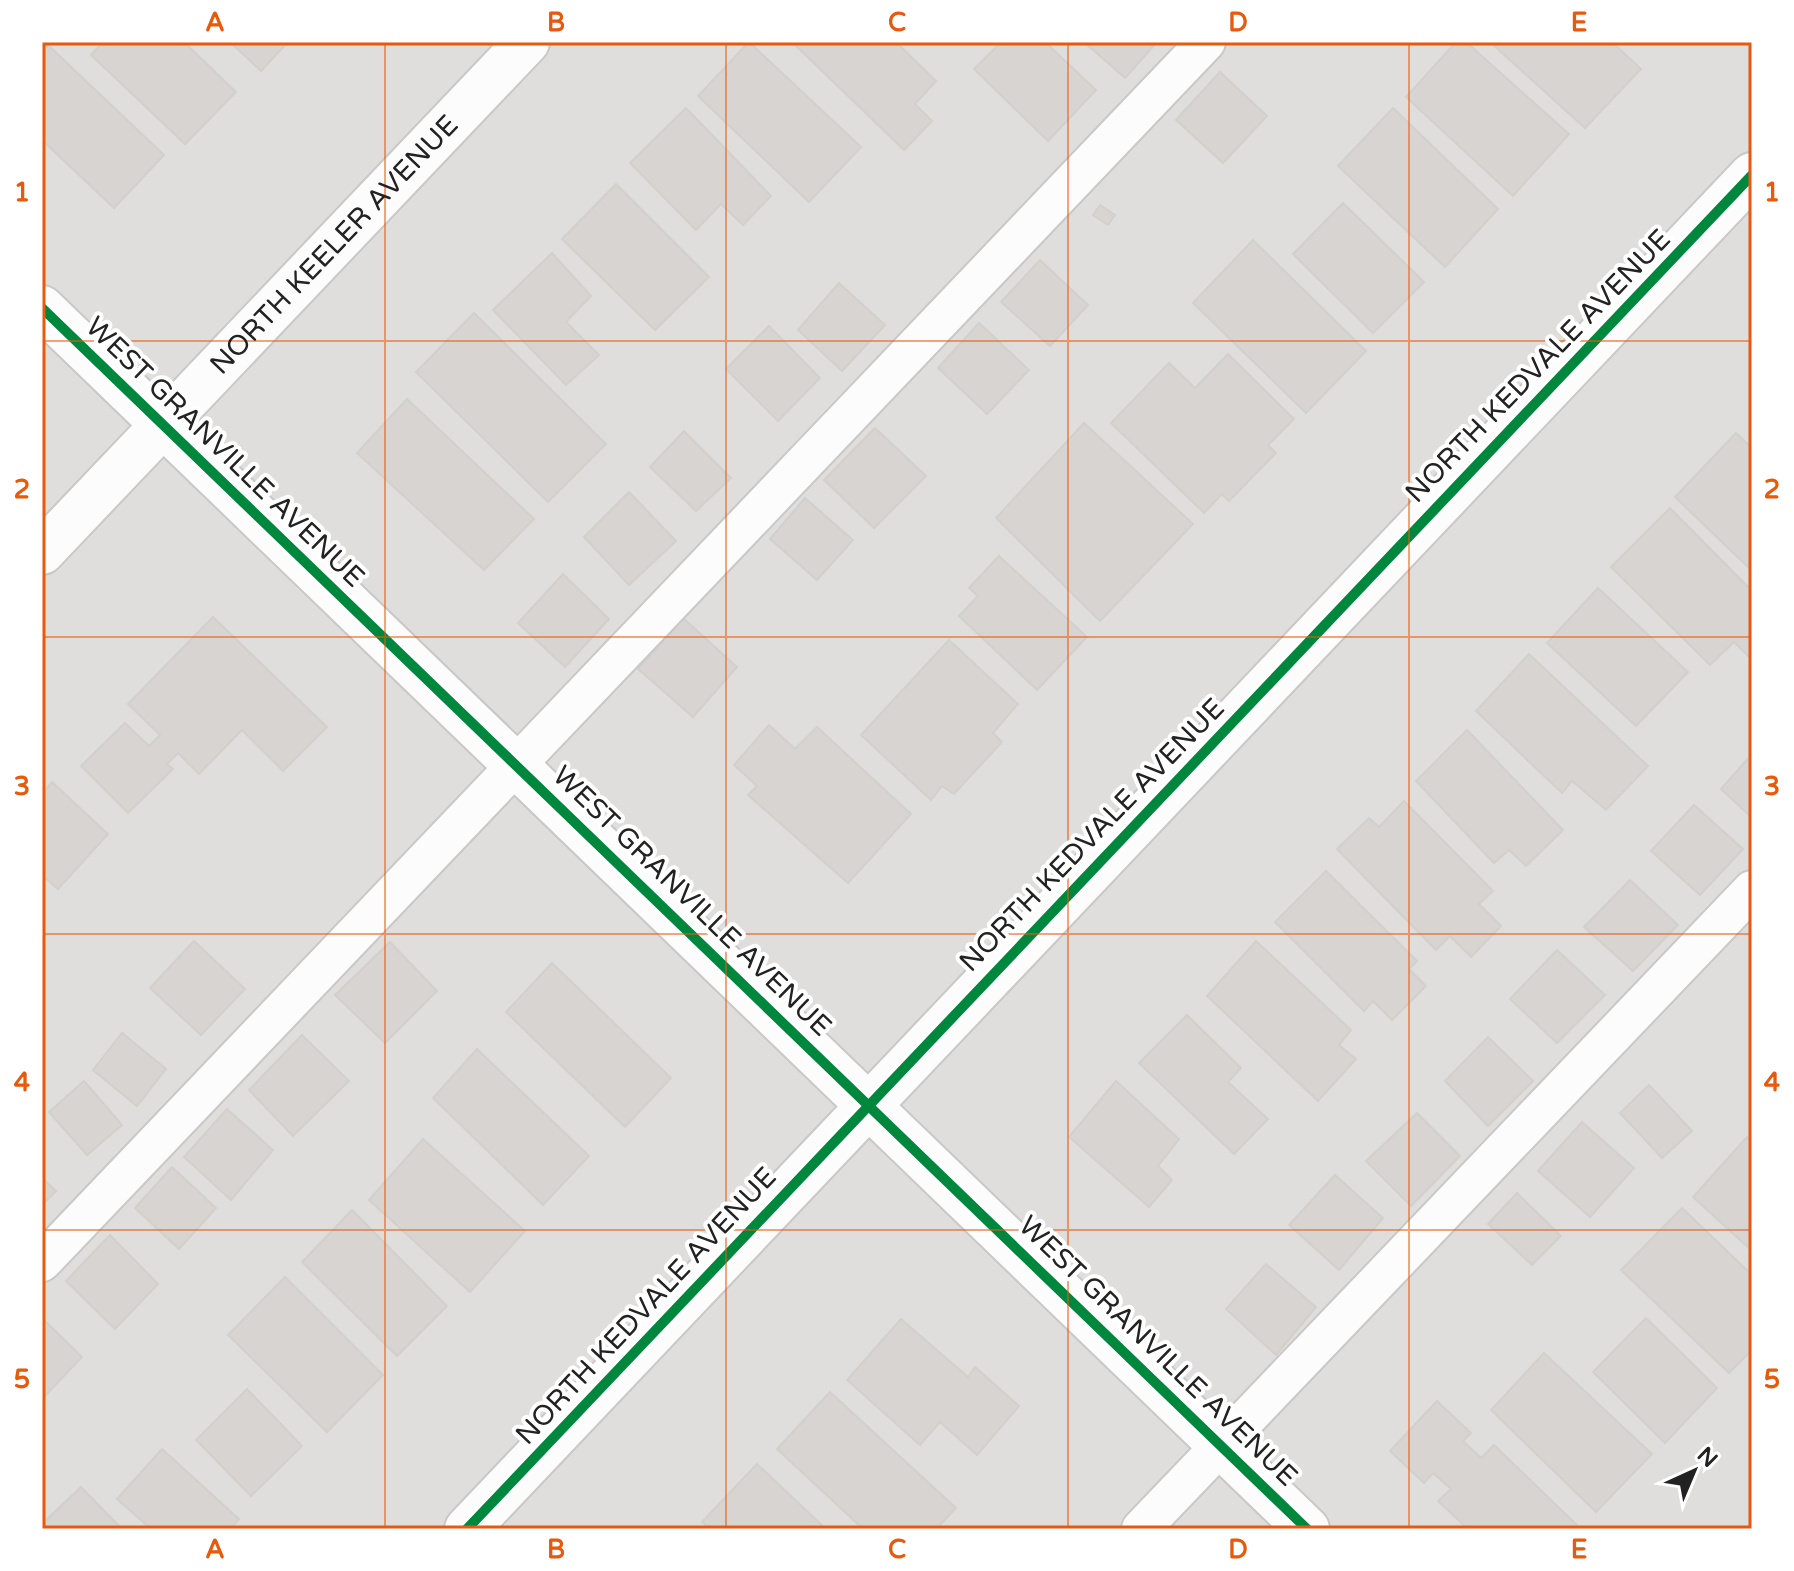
<svg xmlns="http://www.w3.org/2000/svg" width="1794" height="1571" viewBox="0 0 1794 1571" font-family="'Varela Round',sans-serif">
  <style>
    .residential { fill: #dfdedc }
    .building { fill: #d7d4d2; stroke: #d3d0cc; stroke-width: 2 }
    .lines { fill: none; stroke-linecap: round; stroke-linejoin: round }
    .lane-casing { stroke: #c9c8c7; stroke-width: 42 }
    .street-casing { stroke: #c9c8c7; stroke-width: 48 }
    .lane { stroke: #fdfcfc; stroke-width: 38 }
    .street { stroke: #fdfcfc; stroke-width: 44 }
    .cycleway-casing { stroke: #fff; stroke-width: 15 }
    .cycleway { stroke: #00873e; stroke-width: 10 }
    .grid { fill: none; stroke: #e8590c; stroke-width: 2; stroke-opacity: 0.55 }
    .labels { text-anchor: middle; dominant-baseline: central; stroke-width: 8; stroke-linejoin: round; paint-order: stroke }
    .street-label { font-size: 28px; fill: #222; stroke: #fff }
    .neatline { fill: none; stroke: #e8590c; stroke-width: 3 }
    .grid-label { font-size: 26px; text-anchor: middle; font-weight: bold; fill: #e8590c }
  </style>
  <rect width="100%" height="100%" fill="#f0eeeb"/>
  <!-- residential -->
  <rect class="residential" x="42" y="42" width="1710" height="1487"/>
  <!-- building -->
  <g class="building">
    <path d="M103 42H184L236 92 185 144 91 55Z"/>
    <path d="M230 42H288L261 71Z"/>
    <path d="M749 42 861 147 809 202 698 96Z"/>
    <path d="M792 42H896L936 81 915 104 932 121 904 150Z"/>
    <path d="M1001 42H1045L1096 90 1048 141 974 69Z"/>
    <path d="M1084 42H1157L1125 78Z"/>
    <path d="M1456 42H1466L1569 134 1513 196 1406 97Z"/>
    <path d="M1490 42H1612L1641 69 1585 128Z"/>
    <path d="M48 45 164 155 114 208 42 140V52Z"/>
    <path d="M1220 72 1267 116 1223 163 1176 120Z"/>
    <path d="M686 108 771 196 743 225 721 204 696 230 630 163Z"/>
    <path d="M1393 108 1498 209 1445 267 1338 166Z"/>
    <path d="M616 184 709 277 655 330 562 239Z"/>
    <path d="M1343 203 1424 282 1373 333 1293 254Z"/>
    <path d="M1100 205 1115 215 1108 225 1093 215Z"/>
    <path d="M1253 240 1366 351 1306 413 1193 303Z"/>
    <path d="M552 253 591 296 566 322 599 355 566 385 493 310Z"/>
    <path d="M1040 260 1088 305 1050 346 1001 302Z"/>
    <path d="M839 283 885 325 842 371 798 330Z"/>
    <path d="M474 313 606 444 548 502 416 372Z"/>
    <path d="M979 323 1029 370 987 414 938 368Z"/>
    <path d="M769 326 820 378 778 421 726 369Z"/>
    <path d="M1228 354 1294 419 1268 445 1276 453 1229 501 1222 494 1204 513 1111 423 1169 363 1195 388Z"/>
    <path d="M407 399 534 519 484 570 357 453Z"/>
    <path d="M1084 423 1193 524 1100 621 996 518Z"/>
    <path d="M875 428 926 476 874 528 824 480Z"/>
    <path d="M684 431 731 478 696 511 650 467Z"/>
    <path d="M1736 433 1752 448V571L1675 497Z"/>
    <path d="M629 492 676 541 629 585 584 537Z"/>
    <path d="M805 498 853 540 817 580 770 539Z"/>
    <path d="M1670 508 1752 591V653L1748 656 1734 642 1710 665 1611 567Z"/>
    <path d="M999 556 1087 637 1037 690 959 616 978 596 969 588Z"/>
    <path d="M563 574 609 619 565 667 518 623Z"/>
    <path d="M1598 588 1688 672 1636 726 1547 643Z"/>
    <path d="M213 617 327 727 283 771 242 730 199 774 178 753 167 764 173 769 128 813 81 766 125 723 149 746 160 735 128 704Z"/>
    <path d="M683 618 737 667 693 717 638 669Z"/>
    <path d="M949 640 1018 704 993 733 1002 742 954 794 942 786 931 800 861 735Z"/>
    <path d="M1529 654 1648 766 1606 810 1572 781 1562 793 1476 711Z"/>
    <path d="M769 725 795 749 817 727 911 814 848 883 748 795 757 786 734 765Z"/>
    <path d="M1467 730 1563 830 1526 866 1509 850 1494 863 1416 781Z"/>
    <path d="M1752 754V818L1721 789Z"/>
    <path d="M52 782 108 834 58 889 42 875V794Z"/>
    <path d="M1404 801 1493 891 1479 904 1501 926 1471 957 1450 936 1436 950 1337 849 1369 818 1379 827Z"/>
    <path d="M1694 805 1743 849 1700 895 1651 851Z"/>
    <path d="M1326 871 1417 961 1409 969 1426 986 1392 1020 1373 1001 1364 1011 1275 922Z"/>
    <path d="M1630 880 1678 925 1633 971 1584 927Z"/>
    <path d="M194 941 245 989 201 1035 150 988Z"/>
    <path d="M1256 941 1351 1030 1339 1045 1356 1059 1318 1101 1207 996Z"/>
    <path d="M390 942 437 991 385 1043 335 995Z"/>
    <path d="M1557 950 1605 995 1557 1043 1510 999Z"/>
    <path d="M552 963 671 1078 625 1127 506 1012Z"/>
    <path d="M1187 1015 1241 1068 1228 1082 1268 1119 1234 1154 1139 1063Z"/>
    <path d="M122 1033 166 1069 137 1106 93 1070Z"/>
    <path d="M302 1035 349 1081 293 1136 249 1090Z"/>
    <path d="M1488 1037 1533 1081 1488 1126 1445 1081Z"/>
    <path d="M477 1049 589 1156 543 1205 433 1098Z"/>
    <path d="M84 1081 122 1125 87 1155 49 1112Z"/>
    <path d="M1116 1081 1179 1139 1158 1166 1172 1180 1149 1207 1069 1137Z"/>
    <path d="M1649 1085 1692 1131 1662 1158 1620 1113Z"/>
    <path d="M227 1109 273 1150 231 1200 184 1157Z"/>
    <path d="M1417 1113 1460 1156 1411 1206 1366 1161Z"/>
    <path d="M1582 1122 1634 1168 1590 1217 1538 1171Z"/>
    <path d="M1747 1137 1752 1142V1251L1693 1197Z"/>
    <path d="M423 1139 525 1231 470 1292 369 1200Z"/>
    <path d="M172 1167 216 1208 179 1249 135 1208Z"/>
    <path d="M1335 1175 1383 1218 1339 1270 1289 1225Z"/>
    <path d="M42 1178 56 1191 42 1205Z"/>
    <path d="M1517 1193 1561 1236 1532 1265 1488 1224Z"/>
    <path d="M1682 1208 1752 1275V1350L1729 1373 1621 1270Z"/>
    <path d="M352 1210 447 1306 397 1356 302 1262Z"/>
    <path d="M110 1235 158 1284 115 1329 66 1281Z"/>
    <path d="M1266 1264 1316 1307 1276 1355 1226 1309Z"/>
    <path d="M285 1277 383 1375 327 1432 228 1335Z"/>
    <path d="M42 1318 82 1357 42 1399Z"/>
    <path d="M1646 1318 1717 1388 1665 1443 1593 1372Z"/>
    <path d="M901 1319 968 1377 975 1367 1019 1406 977 1455 940 1422 920 1445 847 1380Z"/>
    <path d="M1544 1353 1652 1454 1596 1512 1491 1410Z"/>
    <path d="M247 1389 302 1446 251 1496 196 1440Z"/>
    <path d="M830 1392 956 1508 936 1529H863L777 1449Z"/>
    <path d="M1437 1401 1471 1433 1463 1441 1481 1458 1494 1445 1581 1529H1468L1438 1501 1451 1489 1433 1473 1424 1483 1390 1451Z"/>
    <path d="M162 1449 239 1519 230 1529H151L117 1499Z"/>
    <path d="M757 1464 826 1529H710L702 1522Z"/>
    <path d="M81 1487 122 1529H42V1524Z"/>
  </g>
  <g class="lines">
    <defs>
      <g id="lane">
        <path d="M42 1262 1206 42"/>
        <path d="M1141 1529 1752 890"/>
      </g>
      <g id="street">
        <path d="M42 308 1307 1529"/>
        <path id="s1" d="M42 552 527 42"/>
        <path d="M467 1529 1752 175"/>
      </g>
    </defs>
    <!-- lane casing -->
    <use href="#lane" class="lane-casing"/>
    <!-- street casing -->
    <use href="#street" class="street-casing"/>
    <!-- lane -->
    <use href="#lane" class="lane"/>
    <!-- street -->
    <use href="#street" class="street"/>
    <defs>
      <g id="cycleway">
        <path d="M42 308 1307 1529"/>
        <path d="M467 1529 1752 175"/>
      </g>
    </defs>
    <!-- cycleway casing -->
    <use href="#cycleway" class="cycleway-casing"/>
    <!-- cycleway -->
    <use href="#cycleway" class="cycleway"/>
  </g>
  <!-- grid -->
  <path class="grid" d="M385 42V1529M726 42V1529M1068 42V1529M1409 42V1529M42 341H1752M42 637H1752M42 934H1752M42 1230H1752"/>
  <g class="labels">
    <!-- street labels -->
    <g class="street-label">
      <text stroke="none"><textPath href="#s1" startOffset="424">NORTH KEELER AVENUE</textPath></text>
      <text transform="translate(1538 366) rotate(-46)">NORTH KEDVALE AVENUE</text>
      <text transform="translate(225 452) rotate(44)">WEST GRANVILLE AVENUE</text>
      <text transform="translate(1092 835) rotate(-46)">NORTH KEDVALE AVENUE</text>
      <text transform="translate(692 901) rotate(44)">WEST GRANVILLE AVENUE</text>
      <text transform="translate(646 1306) rotate(-47)">NORTH KEDVALE AVENUE</text>
      <text transform="translate(1158 1351) rotate(44)">WEST GRANVILLE AVENUE</text>
    </g>
  </g>
  <!-- border -->
  <rect width="1794" height="1571" fill="none" stroke="#ffffff" stroke-width="88"/>
  <!-- north arrow -->
  <g transform="translate(1694 1471) rotate(44)" stroke="#ffffff" stroke-width="6" paint-order="stroke">
  <path d="M0-6L14 30L0 20L-14 30Z" fill="#222222"/>
  <text y="-12" font-size="22" font-weight="bold" text-anchor="middle" fill="#222222">N</text>
  </g>
  <rect x="44" y="44" width="1706" height="1483" class="neatline"/>
  <g class="grid-label">
    <text x="215" y="31">A</text>
    <text x="556" y="31">B</text>
    <text x="897" y="31">C</text>
    <text x="1238" y="31">D</text>
    <text x="1579" y="31">E</text>
    <text x="22" y="201">1</text>
    <text x="1772" y="201">1</text>
    <text x="22" y="498">2</text>
    <text x="1772" y="498">2</text>
    <text x="22" y="795">3</text>
    <text x="1772" y="795">3</text>
    <text x="22" y="1091">4</text>
    <text x="1772" y="1091">4</text>
    <text x="22" y="1388">5</text>
    <text x="1772" y="1388">5</text>
    <text x="215" y="1558">A</text>
    <text x="556" y="1558">B</text>
    <text x="897" y="1558">C</text>
    <text x="1238" y="1558">D</text>
    <text x="1579" y="1558">E</text>
  </g>
</svg>
